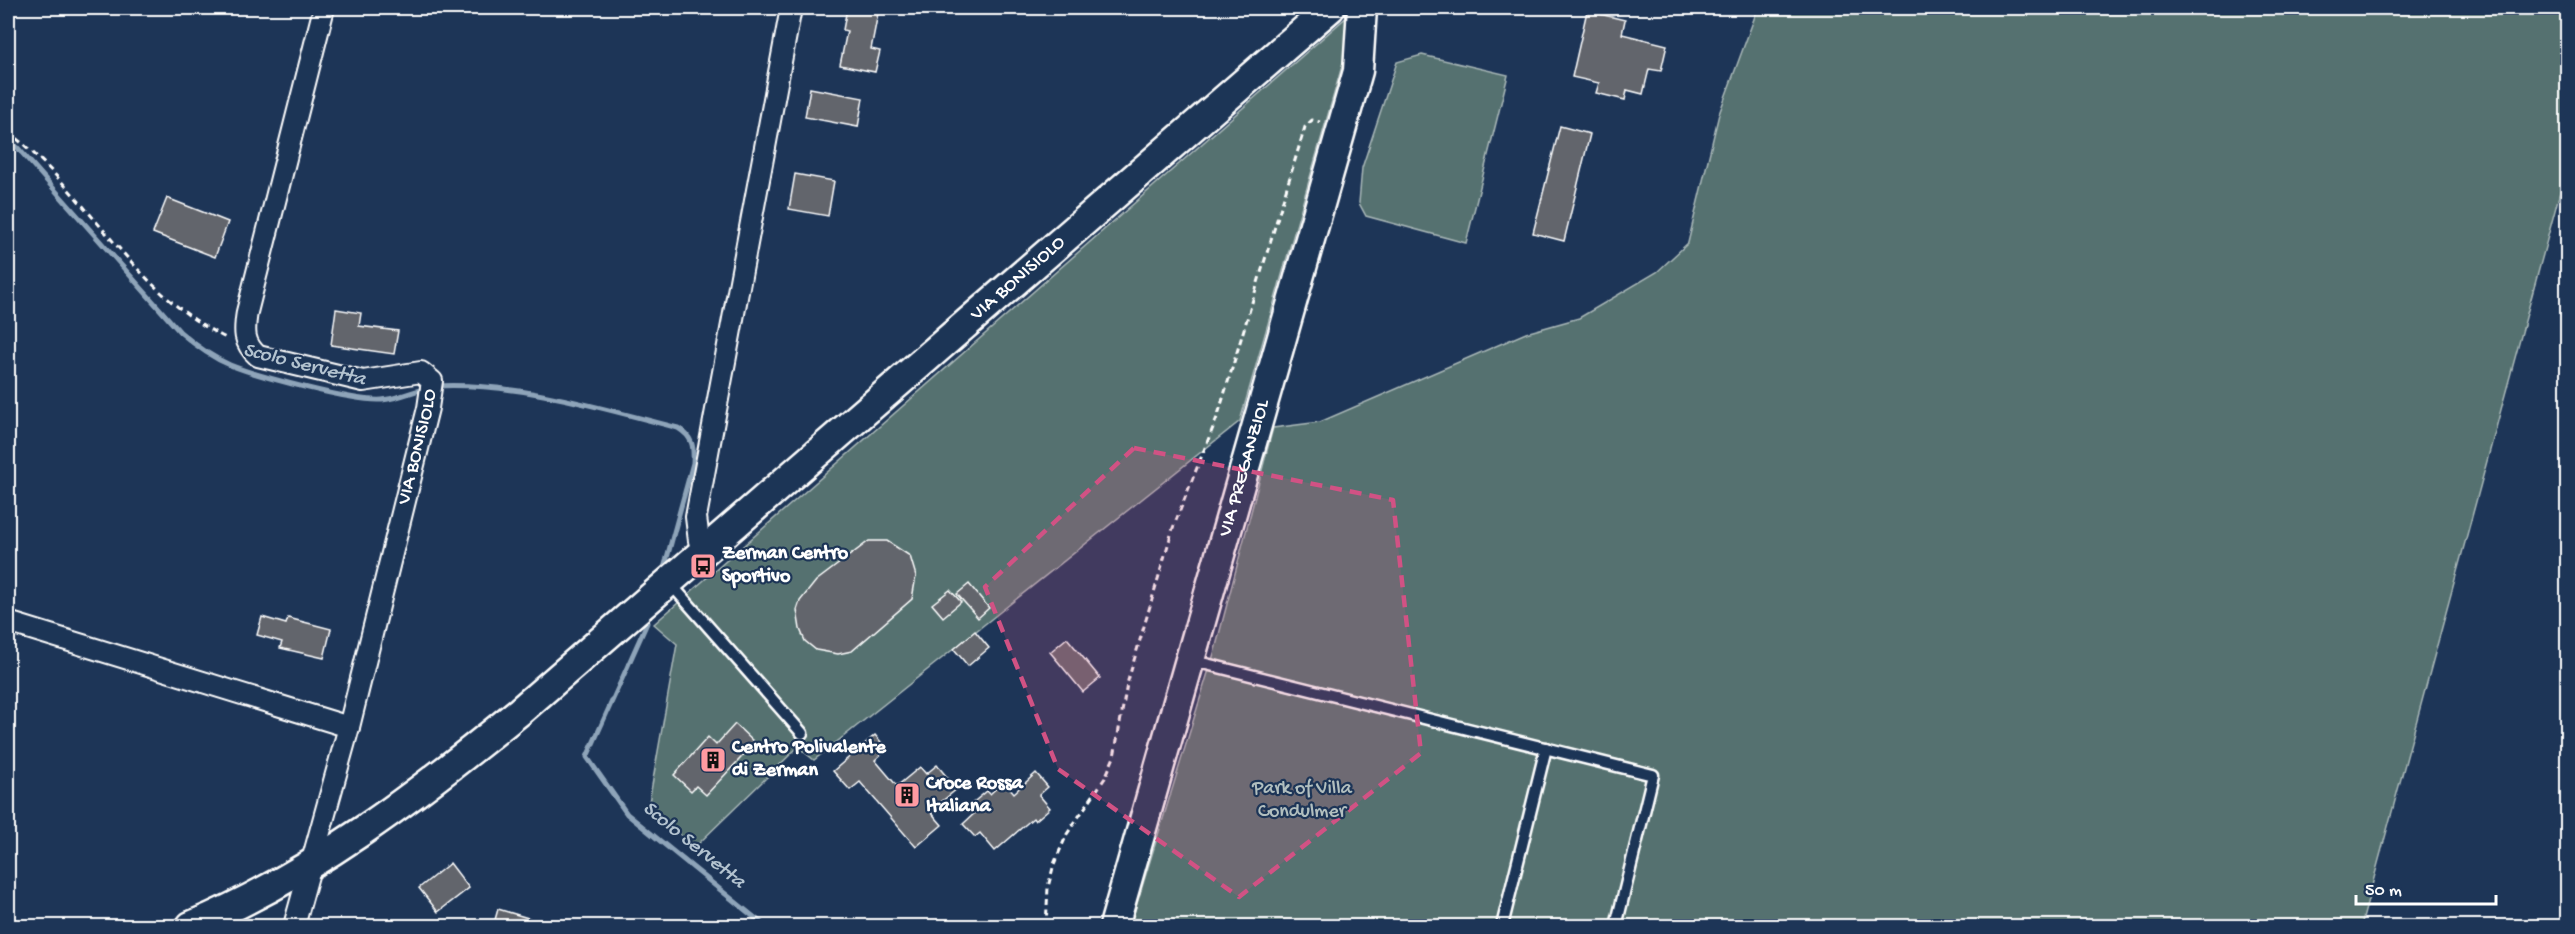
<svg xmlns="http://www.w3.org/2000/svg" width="2575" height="934" viewBox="0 0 2575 934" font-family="'Gochi Hand',sans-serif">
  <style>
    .green { fill: #547170; stroke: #aab8b8; stroke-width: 1.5 }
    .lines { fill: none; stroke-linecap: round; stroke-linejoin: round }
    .stream { stroke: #8ea4b9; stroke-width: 5 }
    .building { fill: #62656c; stroke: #fff; stroke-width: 1.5 }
    .lane-casing { stroke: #fff; stroke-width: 15 }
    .street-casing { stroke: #fff; stroke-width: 24 }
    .secondary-casing { stroke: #fff; stroke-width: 33 }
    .path { stroke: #fff; stroke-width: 3; stroke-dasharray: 6 4.5; stroke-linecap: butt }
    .lane { stroke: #1d3557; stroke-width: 10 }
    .street { stroke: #1d3557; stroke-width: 20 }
    .secondary { stroke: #1d3557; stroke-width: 28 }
    .marked { fill: #d15284; fill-opacity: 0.2; stroke: #d15284; stroke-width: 4.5; stroke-dasharray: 12 8; stroke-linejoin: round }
    .labels { text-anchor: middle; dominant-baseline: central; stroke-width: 4.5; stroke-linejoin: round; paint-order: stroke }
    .street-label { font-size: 20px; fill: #fff; stroke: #1d3557 }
    .poi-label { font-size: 20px; font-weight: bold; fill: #fff; stroke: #1d3557; text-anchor: start }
    .park-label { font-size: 20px; fill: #b2bfbf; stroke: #1d3557 }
    .water-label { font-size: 21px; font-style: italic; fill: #b3c3d0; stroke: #1d3557 }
  </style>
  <rect width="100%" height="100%" fill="#1d3557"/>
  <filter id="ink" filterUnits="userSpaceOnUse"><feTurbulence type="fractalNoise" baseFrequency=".0167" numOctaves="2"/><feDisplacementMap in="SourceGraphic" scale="12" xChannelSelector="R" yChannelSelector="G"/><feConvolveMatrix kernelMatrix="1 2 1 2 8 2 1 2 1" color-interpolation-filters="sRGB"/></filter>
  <g filter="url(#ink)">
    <!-- green -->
    <g class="green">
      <path d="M1758 8H2567V166L2361 926H1130L1215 650 1273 428 1320 422 1526 333 1579 318 1657 272 1688 243 1719 114Z"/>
      <path d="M1349 15 1348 45 1240 421 814 760 798 747 694 848 655 810 648 808 677 644 654 624Z"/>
      <path d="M1422 55 1508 75 1466 243 1366 216 1359 203 1362 168 1397 62Z"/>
    </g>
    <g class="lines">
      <!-- stream -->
      <g class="stream">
        <path d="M8 141 17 147 180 332C195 345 211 357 230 365 257 376 354 402 382 400 397 399 413 391 427 388"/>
        <path d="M436 386C516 382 601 408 678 428 693 437 694 447 693 463L665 565"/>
        <path d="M647 623 587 757 627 814 765 926"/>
      </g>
    </g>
    <!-- building -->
    <g class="building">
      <path d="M847 8H879L871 49 880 51 875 72 840 65 847 31 843 30Z"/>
      <path d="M1587 11 1625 20 1622 34 1667 45 1661 71 1649 69 1643 94 1627 90 1625 100 1596 93 1599 83 1572 77Z"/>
      <path d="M810 88 863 98 858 127 805 117Z"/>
      <path d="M1560 126 1590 134 1564 241 1533 233Z"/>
      <path d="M795 174 834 181 828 216 789 209Z"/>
      <path d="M167 198 228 222 215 257 153 233Z"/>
      <path d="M336 309 361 313 359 326 398 331 394 354 331 345Z"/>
      <path d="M869 541H887L910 556 916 576 912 599 852 651 838 654 816 650 805 641 800 629 797 610 800 601 816 581Z"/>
      <path d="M969 584 989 608 978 618 957 594Z"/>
      <path d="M950 590 961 602 943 617 932 604Z"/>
      <path d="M262 617 286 624 288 618 331 629 324 658 280 648 282 642 257 635Z"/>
      <path d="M975 631 989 648 968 666 954 649Z"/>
      <path d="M1067 638 1100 678 1083 692 1050 652Z"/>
      <path d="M735 724 755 743 706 795 696 786 691 791 674 775 708 737 716 745Z"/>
      <path d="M875 735 887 749 875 760 897 786 920 767 926 774 937 765 957 789 930 811 942 825 916 847 860 782 850 790 833 771Z"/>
      <path d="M1036 773 1048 787 1039 795 1050 808 1035 821 1033 818 995 851 980 833 975 837 963 824 976 812 970 805 987 791 990 794 1004 781 1014 793Z"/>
      <path d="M450 863 469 888 438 912 419 888Z"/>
      <path d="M498 909 545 923V927H493Z"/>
    </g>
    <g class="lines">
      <defs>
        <g id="lane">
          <path d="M669 582 802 733"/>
          <path d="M1190 660 1653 775 1616 926"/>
          <path d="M1502 926 1546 748"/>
        </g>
        <g id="street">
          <path d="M706 549 699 541 696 517 791 8"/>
          <path d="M8 622 349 727"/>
          <path id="s1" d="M294 926 349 727 428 408 432 381 421 372 363 381 258 356C243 343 244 331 247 312L324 8"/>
        </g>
        <g id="secondary">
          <path id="s2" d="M191 926C314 874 417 795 520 711L1330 8"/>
          <path id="s3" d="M1114 926 1358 71 1362 8"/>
        </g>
      </defs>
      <!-- lane casing -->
      <use href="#lane" class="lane-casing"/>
      <!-- street casing -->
      <use href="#street" class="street-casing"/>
      <!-- secondary casing -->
      <use href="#secondary" class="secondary-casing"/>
      <!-- path -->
      <g class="path">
        <path d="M8 132C88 192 134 293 226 338"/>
        <path d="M1046 926 1048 887 1054 864 1067 834 1105 778 1114 757 1127 684 1173 528 1218 415 1305 127 1312 120 1320 122"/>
      </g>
      <!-- lane -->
      <use href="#lane" class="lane"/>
      <!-- street -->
      <use href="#street" class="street"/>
      <!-- secondary -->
      <use href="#secondary" class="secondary"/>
    </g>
  </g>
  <!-- marked area -->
  <path class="marked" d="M1134 448 1393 500 1421 753 1239 897 1058 769 985 587Z"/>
  <!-- icons -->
  <defs>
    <symbol id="bus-square" viewBox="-11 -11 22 22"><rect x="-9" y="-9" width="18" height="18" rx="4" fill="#ff9aa2" stroke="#1d3557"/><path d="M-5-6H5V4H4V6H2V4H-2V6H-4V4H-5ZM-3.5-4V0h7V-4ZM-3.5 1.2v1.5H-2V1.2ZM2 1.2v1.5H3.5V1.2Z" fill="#111"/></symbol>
    <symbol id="building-square" viewBox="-11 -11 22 22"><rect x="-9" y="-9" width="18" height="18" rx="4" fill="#ff9aa2" stroke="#1d3557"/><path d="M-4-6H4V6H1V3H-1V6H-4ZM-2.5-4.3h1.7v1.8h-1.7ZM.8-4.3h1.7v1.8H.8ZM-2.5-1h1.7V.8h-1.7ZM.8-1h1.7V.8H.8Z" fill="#111"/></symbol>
  </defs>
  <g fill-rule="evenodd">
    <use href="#bus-square" x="688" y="551" width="30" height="30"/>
    <use href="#building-square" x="698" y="745" width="30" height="30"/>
    <use href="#building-square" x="892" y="780" width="30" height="30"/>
  </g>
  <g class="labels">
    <!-- street labels -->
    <g class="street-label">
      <text stroke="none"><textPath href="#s2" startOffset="1054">VIA BONISIOLO</textPath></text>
      <text stroke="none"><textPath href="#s1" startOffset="495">VIA BONISIOLO</textPath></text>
      <text stroke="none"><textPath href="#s3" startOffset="476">VIA PREGANZIOL</textPath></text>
    </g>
    <!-- poi labels -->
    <g class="poi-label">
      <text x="722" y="554">Zerman Centro<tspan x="722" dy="23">Sportivo</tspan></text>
      <text x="732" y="748">Centro Polivalente<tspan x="732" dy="23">di Zerman</tspan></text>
      <text x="926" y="784">Croce Rossa<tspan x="926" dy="23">Italiana</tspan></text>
    </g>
    <!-- park labels -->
    <g class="park-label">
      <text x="1302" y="789">Park of Villa<tspan x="1302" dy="23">Condulmer</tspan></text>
    </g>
    <!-- water labels -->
    <g class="water-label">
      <text transform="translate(304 366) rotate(14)">Scolo Servetta</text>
      <text transform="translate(693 846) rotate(39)">Scolo Servetta</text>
    </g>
  </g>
  <!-- margin -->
  <rect width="2575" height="934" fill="none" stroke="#1d3557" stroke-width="30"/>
  <rect x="15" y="15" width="2545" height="904" fill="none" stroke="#fff" stroke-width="2" filter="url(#ink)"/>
  <!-- scale -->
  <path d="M2356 895v9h140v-9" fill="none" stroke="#ffffff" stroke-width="3"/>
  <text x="2365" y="895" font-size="18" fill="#ffffff" stroke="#1d3557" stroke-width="4.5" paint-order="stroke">50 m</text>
</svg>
